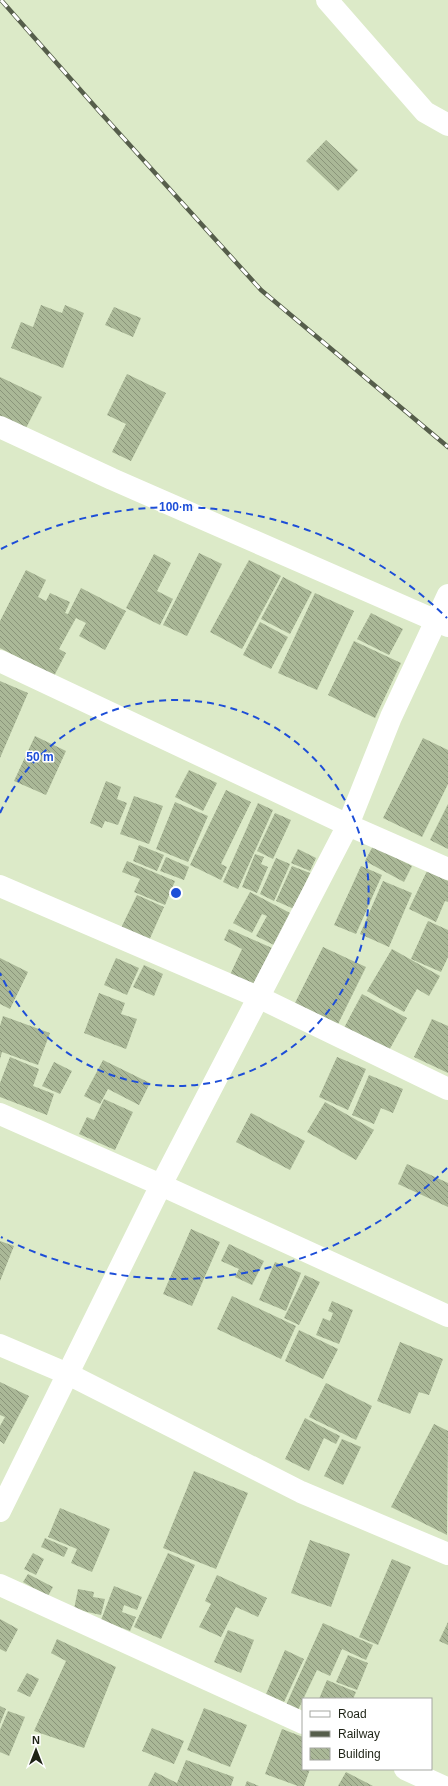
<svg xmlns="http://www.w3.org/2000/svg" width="448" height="1786" viewBox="0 0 448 1786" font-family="Helvetica,sans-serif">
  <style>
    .building { fill: url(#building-back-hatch) }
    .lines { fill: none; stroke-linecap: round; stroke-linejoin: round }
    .minor { stroke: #fff; stroke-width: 22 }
    .rail-casing { stroke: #565e4b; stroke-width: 4.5 }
    .rail { stroke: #fff; stroke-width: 3; stroke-dasharray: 9; stroke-linecap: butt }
    .ring { fill: none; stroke: #1d4ed8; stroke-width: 2; stroke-dasharray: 7 5 }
    .centre { fill: #1d4ed8; stroke: #fff; stroke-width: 2 }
    .ring-label { font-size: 12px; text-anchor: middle; font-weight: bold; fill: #1d4ed8; stroke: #fff; stroke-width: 3; stroke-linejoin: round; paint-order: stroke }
  </style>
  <defs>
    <pattern id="building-back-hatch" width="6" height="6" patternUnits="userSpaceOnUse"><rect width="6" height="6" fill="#aab897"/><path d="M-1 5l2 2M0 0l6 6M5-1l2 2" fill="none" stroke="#8a957a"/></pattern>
  </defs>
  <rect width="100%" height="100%" fill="#dceac8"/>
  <!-- building -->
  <g class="building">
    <path d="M326 140 358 170 338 191 306 161Z"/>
    <path d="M41 305 62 313 65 305 84 313 63 368 11 348 21 322 33 327Z"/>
    <path d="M114 307 141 318 133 337 105 325Z"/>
    <path d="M127 374 166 393 131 461 112 452 126 424 107 415Z"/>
    <path d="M0 377 42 397 24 432 0 420Z"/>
    <path d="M199 553 222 564 187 636 163 625Z"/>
    <path d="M154 554 171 563 157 591 173 599 160 625 126 608Z"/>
    <path d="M249 560 281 576 242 649 210 632Z"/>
    <path d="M26 570 46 580 38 597 46 601 50 593 70 602 65 613 68 614 81 588 126 611 105 650 79 636 86 623 76 618 59 649 66 653 54 676 0 648V621Z"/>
    <path d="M283 577 312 592 290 634 261 619Z"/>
    <path d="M315 593 354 611 317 690 278 673Z"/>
    <path d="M371 613 403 629 389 655 357 639Z"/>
    <path d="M260 622 288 637 271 669 243 655Z"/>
    <path d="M354 641 401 663 375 718 328 695Z"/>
    <path d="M0 681 28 693 0 758Z"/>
    <path d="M35 736 66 751 46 795 14 781Z"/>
    <path d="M423 738 448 750V784L422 837 383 818Z"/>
    <path d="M189 770 217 783 203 811 175 797Z"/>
    <path d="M106 781 121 787 117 799 127 803 118 825 105 821 102 828 90 823Z"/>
    <path d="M226 790 251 802 221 864 227 867 221 880 190 865Z"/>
    <path d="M134 796 163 806 149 844 120 834Z"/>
    <path d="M175 802 208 816 188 862 156 849Z"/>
    <path d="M258 803 273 810 238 889 223 882Z"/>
    <path d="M448 804V849L430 840Z"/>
    <path d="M275 813 291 820 273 859 257 851Z"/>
    <path d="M139 845 164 855 157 871 133 861Z"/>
    <path d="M373 846 412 866 404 882 365 861Z"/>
    <path d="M298 849 316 858 310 871 291 863Z"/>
    <path d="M255 854 264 857 261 864 268 867 257 893 242 887Z"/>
    <path d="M166 857 189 867 184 880 160 871Z"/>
    <path d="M276 858 290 864 274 901 260 894Z"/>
    <path d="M127 861 175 881 165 905 134 892 140 879 122 872Z"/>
    <path d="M292 866 310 873 294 909 276 901Z"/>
    <path d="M361 866 382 875 356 934 334 925Z"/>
    <path d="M427 871 448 881V902L445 901 436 922 409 909Z"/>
    <path d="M383 881 412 893 389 947 360 934Z"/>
    <path d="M250 892 290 913 274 945 256 936 267 916 262 914 252 933 233 923Z"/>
    <path d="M137 895 164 907 147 945 119 932Z"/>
    <path d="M428 921 448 930V957L441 972 411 959Z"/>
    <path d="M229 929 272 948 253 988 229 977 242 949 224 940Z"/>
    <path d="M323 947 366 967 338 1024 295 1003Z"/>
    <path d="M392 949 440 976 429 996 417 989 404 1012 367 991Z"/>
    <path d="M0 958 28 972 10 1009 0 1004Z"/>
    <path d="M116 958 139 968 127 995 104 985Z"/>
    <path d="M144 965 163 974 154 996 133 987Z"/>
    <path d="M99 993 125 1003 121 1014 137 1019 126 1049 84 1033Z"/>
    <path d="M362 994 407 1018 388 1052 344 1028Z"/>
    <path d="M3 1016 50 1033 38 1065 2 1052 0 1059V1026Z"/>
    <path d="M432 1019 448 1026V1073L414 1057Z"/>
    <path d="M10 1057 39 1069 33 1086 54 1094 47 1115 0 1097V1083Z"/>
    <path d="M337 1057 366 1069 348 1110 319 1097Z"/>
    <path d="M103 1060 150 1083 139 1105 108 1089 100 1104 84 1096Z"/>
    <path d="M54 1062 72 1071 60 1094 42 1086Z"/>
    <path d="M369 1075 403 1089 393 1113 381 1108 374 1124 352 1115Z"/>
    <path d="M104 1099 133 1112 115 1150 79 1134 87 1117 94 1120Z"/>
    <path d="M325 1102 374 1130 356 1160 307 1132Z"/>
    <path d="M251 1113 305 1141 290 1170 236 1142Z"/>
    <path d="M407 1164 448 1183V1207L398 1184Z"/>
    <path d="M191 1229 220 1242 192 1306 163 1294Z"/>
    <path d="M0 1241 14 1246 0 1281Z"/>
    <path d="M229 1244 264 1261 252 1285 235 1277 239 1269 221 1261Z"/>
    <path d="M275 1262 301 1273 286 1311 259 1300Z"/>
    <path d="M305 1275 320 1282 299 1325 284 1318Z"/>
    <path d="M232 1296 296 1326 281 1359 217 1329Z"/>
    <path d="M332 1301 353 1310 339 1344 316 1335 323 1318 330 1321 333 1313 328 1311Z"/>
    <path d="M299 1330 338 1349 323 1379 285 1361Z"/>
    <path d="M400 1342 443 1359 429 1395 419 1392 410 1414 377 1401Z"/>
    <path d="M0 1382 29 1396 4 1444 0 1441V1426L5 1417 0 1415Z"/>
    <path d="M326 1383 372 1406 356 1440 309 1417Z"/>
    <path d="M305 1418 340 1436 336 1444 324 1438 309 1471 285 1459Z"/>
    <path d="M434 1424 448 1431 447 1535 391 1507Z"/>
    <path d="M342 1439 361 1447 343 1485 324 1476Z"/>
    <path d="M194 1471 248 1493 216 1569 163 1548Z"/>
    <path d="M60 1508 110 1529 92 1572 71 1563 77 1549 48 1537Z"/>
    <path d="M45 1538 68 1548 64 1557 41 1547Z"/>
    <path d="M310 1540 350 1554 331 1607 291 1593Z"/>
    <path d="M33 1553 44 1559 36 1575 24 1569Z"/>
    <path d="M168 1553 195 1565 161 1639 134 1627Z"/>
    <path d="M392 1559 411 1567 378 1645 359 1637Z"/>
    <path d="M28 1574 53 1587 48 1596 23 1582Z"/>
    <path d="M217 1575 267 1598 258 1617 236 1607 221 1637 199 1627 211 1604 205 1601Z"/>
    <path d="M114 1586 142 1597 137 1610 124 1605 122 1612 136 1617 130 1631 101 1620Z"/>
    <path d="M78 1589 94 1592 93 1597 105 1599 101 1615 74 1609Z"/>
    <path d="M0 1619 18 1629 6 1652 0 1649Z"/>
    <path d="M448 1622V1645L439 1641Z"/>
    <path d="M323 1623 373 1645 366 1660 342 1649 330 1676 317 1670 298 1710 286 1705Z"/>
    <path d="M228 1630 254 1640 241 1673 214 1662Z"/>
    <path d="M57 1639 116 1667 84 1748 34 1731 66 1661 51 1653Z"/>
    <path d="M285 1650 304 1659 284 1702 266 1694Z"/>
    <path d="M348 1655 368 1663 357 1690 336 1682Z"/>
    <path d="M27 1673 39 1679 30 1697 17 1691Z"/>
    <path d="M327 1680 356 1692 353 1699H319Z"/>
    <path d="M0 1706 6 1709 0 1724Z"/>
    <path d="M204 1708 247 1725 230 1767 187 1750Z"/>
    <path d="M8 1711 25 1717 9 1756 0 1752V1730Z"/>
    <path d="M152 1728 184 1741 174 1764 142 1751Z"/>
    <path d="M282 1729 303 1737V1769H310L304 1786H298L265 1774Z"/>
    <path d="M186 1760 234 1777 231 1786H148L155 1772 177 1783Z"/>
    <path d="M346 1772 373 1786H338Z"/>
    <path d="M247 1781 259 1786H245Z"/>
  </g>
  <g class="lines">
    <!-- minor -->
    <g class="minor">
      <path d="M327 0 425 112 448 125"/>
      <path d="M0 427 112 479 448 626"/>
      <path d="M0 661 348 825 448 869"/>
      <path d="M0 886 258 997 448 1089"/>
      <path d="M0 1114 161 1185 448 1316"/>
      <path d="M0 1345 68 1374 301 1492 448 1554"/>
      <path d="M0 1511 161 1185 348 825 391 717 448 595"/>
      <path d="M0 1585 303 1723"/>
      <path d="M405 1769 442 1786"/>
    </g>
    <defs>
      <path id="rail" d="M1 0 99 111 261 290 448 447"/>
    </defs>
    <!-- rail casing -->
    <use href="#rail" class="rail-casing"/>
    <!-- rail -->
    <use href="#rail" class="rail"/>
  </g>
  <!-- distance rings -->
  <g class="ring">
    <path d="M0 813A193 193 0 1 1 0 973"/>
    <path d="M447 1168A386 386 0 0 1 1 1237M1 549A386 386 0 0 1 447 618"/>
  </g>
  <circle cx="176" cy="893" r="6" class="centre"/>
  <g class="ring-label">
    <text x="176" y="511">100 m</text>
    <text x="40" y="761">50 m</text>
  </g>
  <!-- legend -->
  <rect x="302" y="1698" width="130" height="72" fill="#ffffff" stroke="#a5a7a2"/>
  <rect x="310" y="1711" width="20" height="6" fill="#ffffff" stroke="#a5a7a2"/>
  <text x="338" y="1718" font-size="12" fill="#1e2316">Road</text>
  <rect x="310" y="1731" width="20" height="6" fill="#565e4b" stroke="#a5a7a2"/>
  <text x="338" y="1738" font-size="12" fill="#1e2316">Railway</text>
  <rect x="310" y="1748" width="20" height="12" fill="url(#building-back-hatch)" stroke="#a5a7a2"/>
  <text x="338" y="1758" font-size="12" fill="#1e2316">Building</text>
  <!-- north arrow -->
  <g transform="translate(36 1750)" stroke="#ffffff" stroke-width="3" paint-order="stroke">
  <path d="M0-3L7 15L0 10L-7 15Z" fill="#1e2316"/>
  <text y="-6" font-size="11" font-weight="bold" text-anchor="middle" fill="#1e2316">N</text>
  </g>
</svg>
